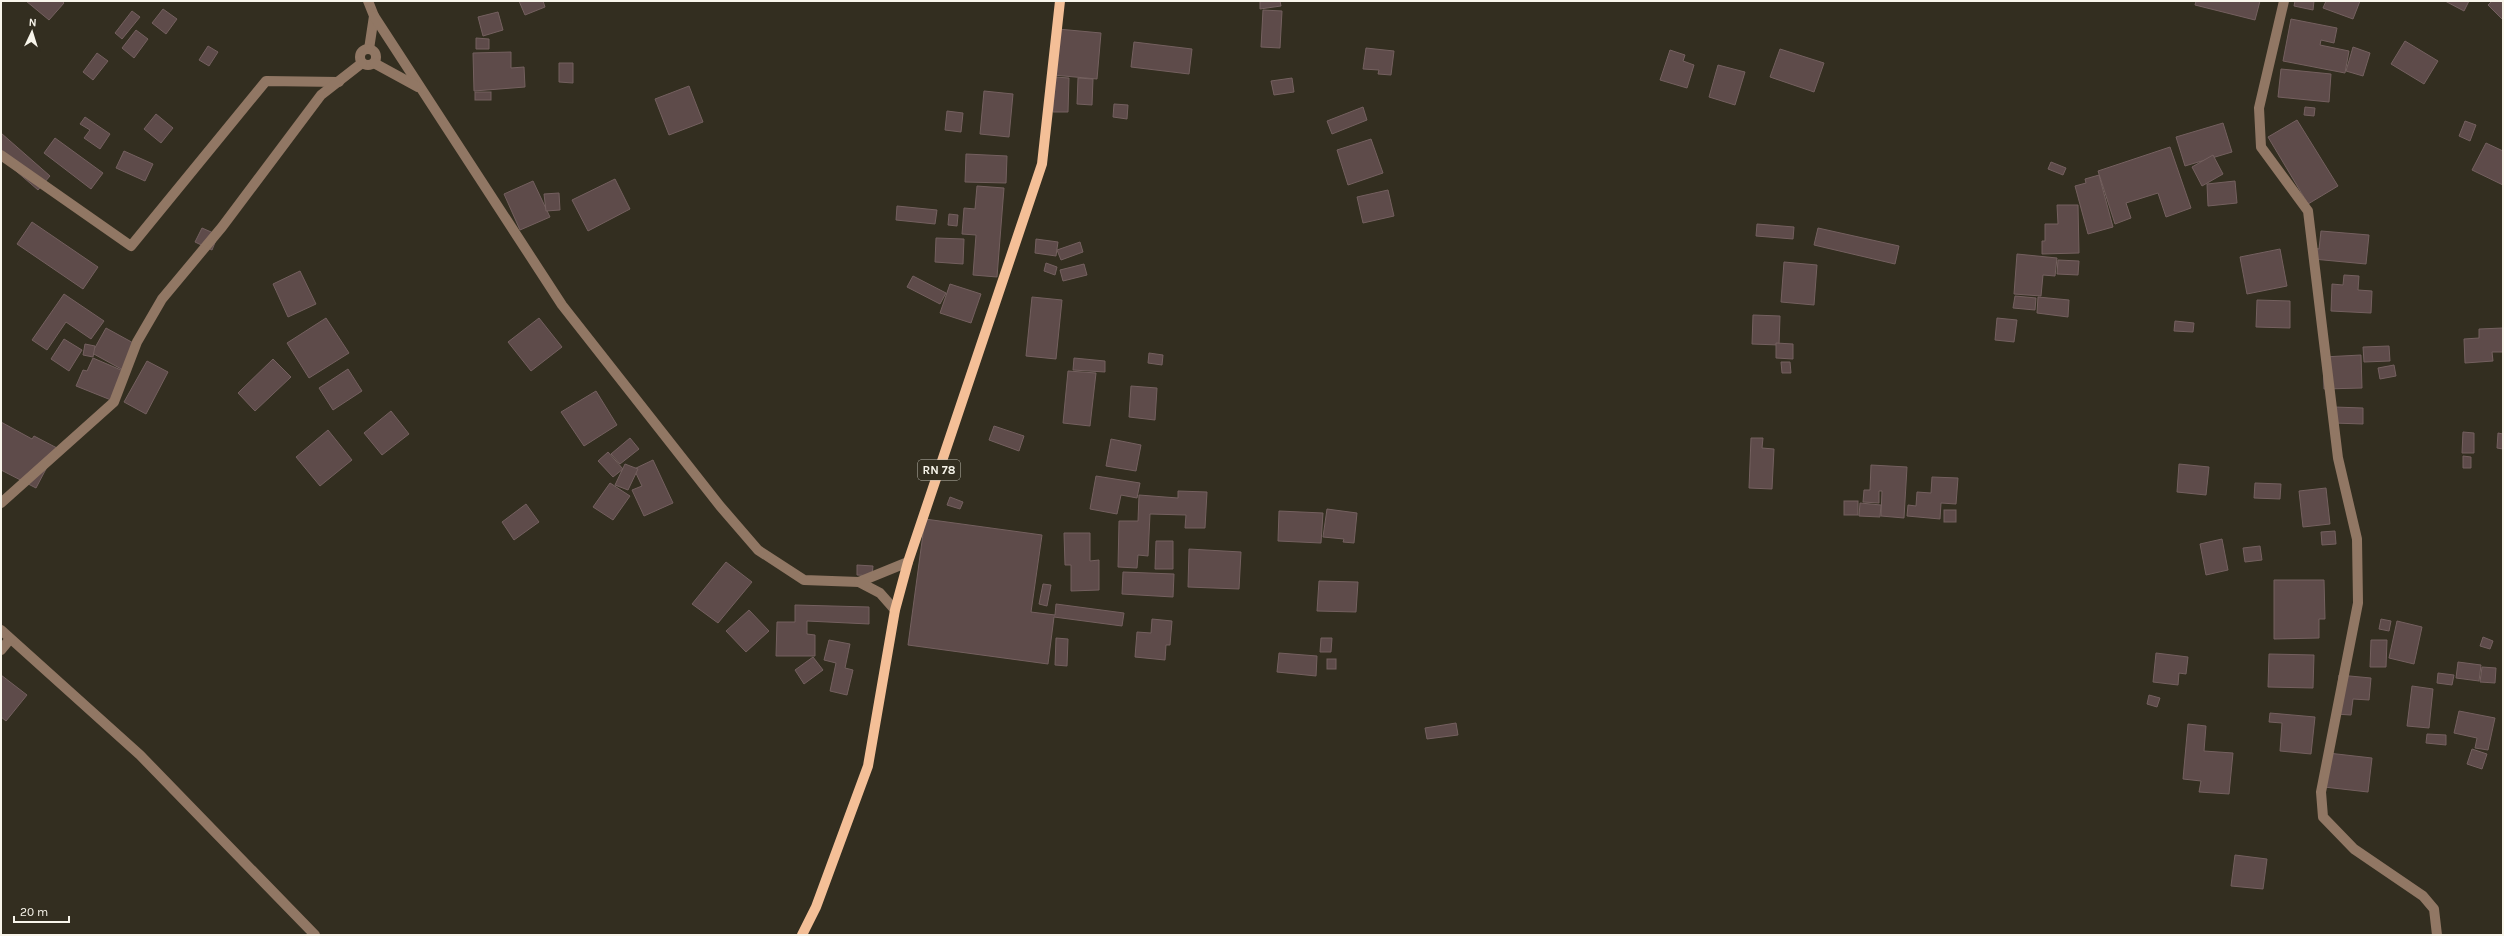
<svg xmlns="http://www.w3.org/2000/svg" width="2504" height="936" viewBox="0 0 2504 936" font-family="Karla,sans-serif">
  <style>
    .building { fill: #5e4b4a; stroke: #74605f }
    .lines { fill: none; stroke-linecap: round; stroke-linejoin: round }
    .minor { stroke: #917764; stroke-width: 10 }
    .major { stroke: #f4bf97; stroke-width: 10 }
    .labels { text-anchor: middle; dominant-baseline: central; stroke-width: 3.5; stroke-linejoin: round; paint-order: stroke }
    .shield { fill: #332e20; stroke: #bdb9ae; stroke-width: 1 }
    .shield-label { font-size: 12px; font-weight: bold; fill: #f8f5eb }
  </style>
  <rect width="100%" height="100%" fill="#332e20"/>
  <!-- building -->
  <g class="building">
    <path d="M26 1H62L64 3 49 20Z"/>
    <path d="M519 1H543L545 7 525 15Z"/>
    <path d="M1260 1H1280L1281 6 1260 9Z"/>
    <path d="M2196 1H2260L2255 20 2195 5Z"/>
    <path d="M2295 1H2314L2313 10 2294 6Z"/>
    <path d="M2326 1H2360L2353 19 2323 8Z"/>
    <path d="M2445 1H2469L2464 11Z"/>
    <path d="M2492 1H2503V20L2488 5Z"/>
    <path d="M163 9 177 19 166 34 152 23Z"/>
    <path d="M1263 10 1282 11 1280 48 1261 47Z"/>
    <path d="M132 11 140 17 122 39 115 33Z"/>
    <path d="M498 12 503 30 483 36 478 17Z"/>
    <path d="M2291 19 2337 28 2334 43 2321 40 2320 45 2349 51 2345 73 2283 61Z"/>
    <path d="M1058 29 1101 33 1097 79 1053 75Z"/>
    <path d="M136 30 148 39 134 58 122 48Z"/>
    <path d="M476 38 489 39V49H476Z"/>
    <path d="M2405 41 2438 61 2424 84 2391 64Z"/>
    <path d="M1134 42 1192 49 1189 74 1131 67Z"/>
    <path d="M208 46 218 52 209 66 199 60Z"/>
    <path d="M2353 47 2370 53 2363 76 2346 71Z"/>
    <path d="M1366 48 1394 51 1391 75 1378 74 1379 70 1363 69Z"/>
    <path d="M1780 49 1824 63 1814 92 1770 77Z"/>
    <path d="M1670 50 1685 55 1683 61 1694 65 1687 88 1660 80Z"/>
    <path d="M511 52V68L524 67 525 87 474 91 473 53Z"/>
    <path d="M97 53 108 61 93 80 83 72Z"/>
    <path d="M559 63H573V83L559 82Z"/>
    <path d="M1718 65 1745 72 1735 105 1709 97Z"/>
    <path d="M2281 69 2331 74 2329 102 2278 97Z"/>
    <path d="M1055 77 1069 78 1068 112H1053Z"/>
    <path d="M1078 78 1093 79 1092 105 1077 104Z"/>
    <path d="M1292 78 1294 92 1274 95 1271 81Z"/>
    <path d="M689 86 703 122 669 135 655 99Z"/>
    <path d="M984 91 1013 94 1009 137 980 134Z"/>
    <rect x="475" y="92" width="16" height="8"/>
    <path d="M1114 104 1128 105 1127 119 1113 117Z"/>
    <path d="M1363 107 1367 120 1332 134 1327 121Z"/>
    <path d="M2305 107 2315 108 2314 116 2304 115Z"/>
    <path d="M947 111 963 113 961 132 945 130Z"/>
    <path d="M156 114 173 128 161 143 144 129Z"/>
    <path d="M85 117 110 134 100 149 84 138 90 130 80 124Z"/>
    <path d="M2297 120 2338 186 2308 204 2268 137Z"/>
    <path d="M2465 121 2476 125 2470 141 2459 136Z"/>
    <path d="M2223 123 2232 152 2185 166 2176 137Z"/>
    <path d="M1 133 50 176 38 190 1 158Z"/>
    <path d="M55 138 103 173 91 189 44 153Z"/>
    <path d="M1371 139 1383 173 1348 185 1337 150Z"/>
    <path d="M2486 143 2503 151V185L2472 170Z"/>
    <path d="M2170 147 2191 208 2166 217 2158 193 2126 203 2131 218 2115 224 2098 171Z"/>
    <path d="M124 151 153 164 145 181 116 168Z"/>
    <path d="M966 154 1007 156 1006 183 965 182Z"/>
    <path d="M2213 155 2223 174 2202 186 2192 167Z"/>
    <path d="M2051 162 2066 168 2063 175 2048 169Z"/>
    <path d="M2099 175 2113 227 2088 234 2075 186 2086 183 2085 179Z"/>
    <path d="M615 179 630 209 588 231 572 200Z"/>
    <path d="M533 181 550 217 520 230 504 194Z"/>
    <path d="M2235 181 2237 203 2208 206 2207 184Z"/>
    <path d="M977 186 1004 188 997 277 973 275 976 235 962 234 964 208 975 209Z"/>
    <path d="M1388 190 1394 216 1363 223 1357 197Z"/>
    <path d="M559 193 560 210 546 211 544 194Z"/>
    <path d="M2057 205H2078L2079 253 2042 254V241H2045V224H2058Z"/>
    <path d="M897 206 937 210 935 224 896 220Z"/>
    <path d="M949 214 958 215 957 226 948 225Z"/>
    <path d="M32 222 98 267 83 289 17 244Z"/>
    <path d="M1757 224 1794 227 1793 239 1756 236Z"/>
    <path d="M202 228 218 235 212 250 195 242Z"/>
    <path d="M1818 228 1899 246 1895 264 1814 245Z"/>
    <path d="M2321 231 2369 235 2366 264 2313 259 2314 248 2319 249Z"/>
    <path d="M936 238 964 239 963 264 935 262Z"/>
    <path d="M1036 239 1058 242 1056 256 1035 253Z"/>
    <path d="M1080 242 1083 252 1061 260 1057 250Z"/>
    <path d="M2280 249 2287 286 2247 294 2240 257Z"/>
    <path d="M2017 254 2057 258 2055 276 2043 275 2041 296 2014 294Z"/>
    <path d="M2058 260 2079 261 2078 275 2057 274Z"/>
    <path d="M1784 262 1817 265 1814 305 1781 302Z"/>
    <path d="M1046 263 1057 267 1055 275 1044 271Z"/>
    <path d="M1084 264 1087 275 1063 281 1060 270Z"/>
    <path d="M300 271 316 304 288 317 273 284Z"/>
    <path d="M2344 275 2359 276 2358 290 2372 291 2371 313 2331 311 2332 284 2343 285Z"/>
    <path d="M913 276 946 293 940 304 907 287Z"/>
    <path d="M950 284 981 294 971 323 940 313Z"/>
    <path d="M64 294 104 321 91 339 66 322 47 350 32 340Z"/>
    <path d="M2015 296 2036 298 2035 310 2013 308Z"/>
    <path d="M1032 297 1062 300 1056 359 1026 356Z"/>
    <path d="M2038 297 2069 300 2068 317 2037 313Z"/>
    <path d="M2257 300 2290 301V328L2256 327Z"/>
    <path d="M1753 315 1780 316 1779 345 1752 344Z"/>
    <path d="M326 318 349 353 309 378 287 343Z"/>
    <path d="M539 318 562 347 531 371 508 342Z"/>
    <path d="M1997 318 2017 320 2014 342 1995 340Z"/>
    <path d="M2175 321 2194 323 2193 332 2174 331Z"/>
    <path d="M106 328 137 345 123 370 92 353Z"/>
    <path d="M2503 328V352H2492L2493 361 2465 363 2464 339 2479 338V329Z"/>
    <path d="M64 339 82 350 69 371 51 359Z"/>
    <path d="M1776 343 1793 344V359L1776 358Z"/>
    <path d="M85 344 95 346 93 357 83 355Z"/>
    <path d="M2389 346 2390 361 2364 362 2363 347Z"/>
    <path d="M1149 353 1163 355 1162 365 1148 363Z"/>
    <path d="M2361 355 2362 388 2324 389 2323 357Z"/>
    <path d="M93 358 128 373 116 402 76 386 83 370 87 371Z"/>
    <path d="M1074 358 1105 361V372L1073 370Z"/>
    <path d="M273 359 291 377 255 411 238 393Z"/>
    <path d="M147 361 168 372 146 414 124 402Z"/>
    <path d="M1781 362H1790L1791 373H1782Z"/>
    <path d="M2394 365 2396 376 2380 379 2378 368Z"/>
    <path d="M348 369 362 391 333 410 319 388Z"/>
    <path d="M1068 371 1096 373 1090 426 1063 423Z"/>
    <path d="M1131 386 1157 388 1155 420 1129 417Z"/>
    <path d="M596 391 617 425 584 446 561 412Z"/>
    <path d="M2334 407 2363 408V424L2333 423Z"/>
    <path d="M391 411 409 434 382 455 364 433Z"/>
    <path d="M1 422 32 439 34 436 57 448 36 488 1 470Z"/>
    <path d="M994 426 1024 436 1019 451 989 440Z"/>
    <path d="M328 430 352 460 320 486 296 457Z"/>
    <path d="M2463 432 2474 433V453H2462Z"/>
    <path d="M2498 433 2503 434V449L2497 448Z"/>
    <path d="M630 438 639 449 620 464 611 454Z"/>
    <path d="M1751 438H1763L1762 448 1774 449 1772 489 1749 488Z"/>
    <path d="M1111 439 1141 445 1136 471 1106 466Z"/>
    <path d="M608 452 623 469 613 477 598 461Z"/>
    <path d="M2463 456 2471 457V468H2463Z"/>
    <path d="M653 460 673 503 644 516 632 490 642 486 634 469Z"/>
    <path d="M625 464 638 469 628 490 615 485Z"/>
    <path d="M2179 464 2209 467 2206 495 2177 492Z"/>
    <path d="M1871 465 1907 467 1904 518 1881 516 1882 491H1879V503L1863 502 1864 490H1870Z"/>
    <path d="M1096 476 1140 483 1137 498 1121 495 1117 514 1090 509Z"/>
    <path d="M1932 477 1958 478 1956 504 1941 503 1940 519 1907 516 1908 505 1916 506 1917 492 1931 493Z"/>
    <path d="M610 483 630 496 613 520 593 507Z"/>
    <path d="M2255 483 2281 484 2280 499 2254 498Z"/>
    <path d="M2326 488 2330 524 2303 527 2299 491Z"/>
    <path d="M1178 491 1207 492 1205 528H1185L1186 515 1150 514 1148 556 1138 555 1137 568 1118 567 1119 521H1138L1139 495 1178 498Z"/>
    <path d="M950 497 963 502 960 509 947 505Z"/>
    <rect x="1844" y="501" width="14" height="14"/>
    <path d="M1860 503 1881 505 1880 517 1859 516Z"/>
    <path d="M526 504 539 522 514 540 502 522Z"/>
    <path d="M1327 509 1357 513 1354 543 1343 542 1344 539 1323 537Z"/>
    <rect x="1944" y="510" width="12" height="12"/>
    <path d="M1279 511 1323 513 1321 543 1278 541Z"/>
    <path d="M925 519 1042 535 1031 612 1055 615 1056 604 1124 613 1122 626 1054 617 1048 664 908 645Z"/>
    <path d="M2335 531 2336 544 2322 545 2321 532Z"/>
    <path d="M1064 533H1090V561L1099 560V590L1071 591V565H1065Z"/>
    <path d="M2222 539 2228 570 2206 575 2200 544Z"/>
    <path d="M1156 541H1173V569H1155Z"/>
    <path d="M2260 546 2262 560 2245 562 2243 548Z"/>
    <path d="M1189 549 1241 552 1239 589 1188 587Z"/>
    <path d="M726 562 752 582 718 623 692 604Z"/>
    <path d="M857 565 873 566 872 576 857 575Z"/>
    <path d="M1123 572 1174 574 1173 597 1122 594Z"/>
    <path d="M2274 580H2324L2325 619H2319V638L2274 639Z"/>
    <path d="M1319 581 1358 582 1356 612 1317 611Z"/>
    <path d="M1043 584 1051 585 1047 606 1039 604Z"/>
    <path d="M795 605 869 607V624L807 621V634L815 635V656H776L777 622H795Z"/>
    <path d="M749 610 769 631 746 652 726 631Z"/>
    <path d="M1152 619 1172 621 1170 645H1166L1165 660 1135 657 1137 632 1151 633Z"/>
    <path d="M2381 619 2391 621 2389 631 2379 629Z"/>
    <path d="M2397 621 2422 627 2414 664 2389 658Z"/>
    <path d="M2483 637 2493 641 2490 649 2480 646Z"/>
    <path d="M1056 638 1068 639 1067 666 1055 665Z"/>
    <path d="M1321 638H1332L1331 652H1320Z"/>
    <path d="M829 640 850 644 845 668 853 670 847 695 830 691 836 663 824 660Z"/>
    <path d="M2371 640H2387L2386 667H2370Z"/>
    <path d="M1279 653 1317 656 1316 676 1277 672Z"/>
    <path d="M2156 653 2188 657 2186 674 2179 673 2178 685 2153 682Z"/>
    <path d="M2269 654 2314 655 2313 688 2268 687Z"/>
    <path d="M813 657 823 670 804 684 795 670Z"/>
    <rect x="1327" y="659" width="9" height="10"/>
    <path d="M2458 662 2481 665 2479 681 2456 678Z"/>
    <path d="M2482 667 2496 668 2495 683 2480 682Z"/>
    <path d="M2438 673 2454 675 2452 685 2437 683Z"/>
    <path d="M1 675 27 695 6 721 1 717Z"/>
    <path d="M2339 675 2371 678 2369 700 2353 699 2351 715 2335 714Z"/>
    <path d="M2412 686 2433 689 2429 728 2407 726Z"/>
    <path d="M2149 695 2160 698 2157 707 2147 704Z"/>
    <path d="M2459 711 2495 718 2488 750 2475 748 2477 738 2454 733Z"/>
    <path d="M2270 713 2315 717 2311 754 2280 751 2282 723 2269 722Z"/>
    <path d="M1456 723 1458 735 1427 739 1425 728Z"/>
    <path d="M2188 724 2206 726 2204 751 2233 753 2229 794 2199 792 2201 781 2183 779Z"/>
    <path d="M2427 734 2446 735V745L2426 743Z"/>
    <path d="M2472 749 2487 754 2482 769 2467 764Z"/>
    <path d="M2328 753 2372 758 2368 792 2324 787Z"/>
    <path d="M2235 855 2267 859 2263 889 2231 886Z"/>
  </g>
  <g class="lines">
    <!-- minor -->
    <g class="minor">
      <path d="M368 1 374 16 369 49"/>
      <path d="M2284 1 2259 108 2261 147 2308 211 2338 458 2357 539 2358 603 2321 792 2323 817 2354 849 2423 896 2434 909 2437 935"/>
      <path d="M374 16 562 305 720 506 758 550 804 580 859 582 908 562"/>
      <circle cx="368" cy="57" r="8"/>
      <path d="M374 63 418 87"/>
      <path d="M1 155 131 246 266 81 339 82"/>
      <path d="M1 503 114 402 137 342 162 299 222 227 321 95 362 63"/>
      <path d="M859 582 880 593 895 610"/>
      <path d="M1 630 140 755 315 935"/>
      <path d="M1 650 10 639"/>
    </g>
    <!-- major -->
    <path class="major" d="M802 935 816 907 868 766 895 610 908 562 1042 164 1060 1"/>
  </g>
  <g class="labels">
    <!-- shield labels -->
    <rect class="shield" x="918" y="460" width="42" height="20" rx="3"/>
    <g class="shield-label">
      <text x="939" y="470">RN 78</text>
    </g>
  </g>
  <!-- border -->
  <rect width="2504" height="936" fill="none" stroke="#f8f5eb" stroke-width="4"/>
  <!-- north arrow -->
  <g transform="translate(32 32) rotate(4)" stroke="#332e20" stroke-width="3" paint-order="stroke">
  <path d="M0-3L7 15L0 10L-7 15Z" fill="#f8f5eb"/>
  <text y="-6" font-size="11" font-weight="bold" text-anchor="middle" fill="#f8f5eb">N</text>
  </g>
  <!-- scale -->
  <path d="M14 916v6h55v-6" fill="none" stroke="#f8f5eb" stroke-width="2"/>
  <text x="20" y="916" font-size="12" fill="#f8f5eb" stroke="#332e20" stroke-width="3" paint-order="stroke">20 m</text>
</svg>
